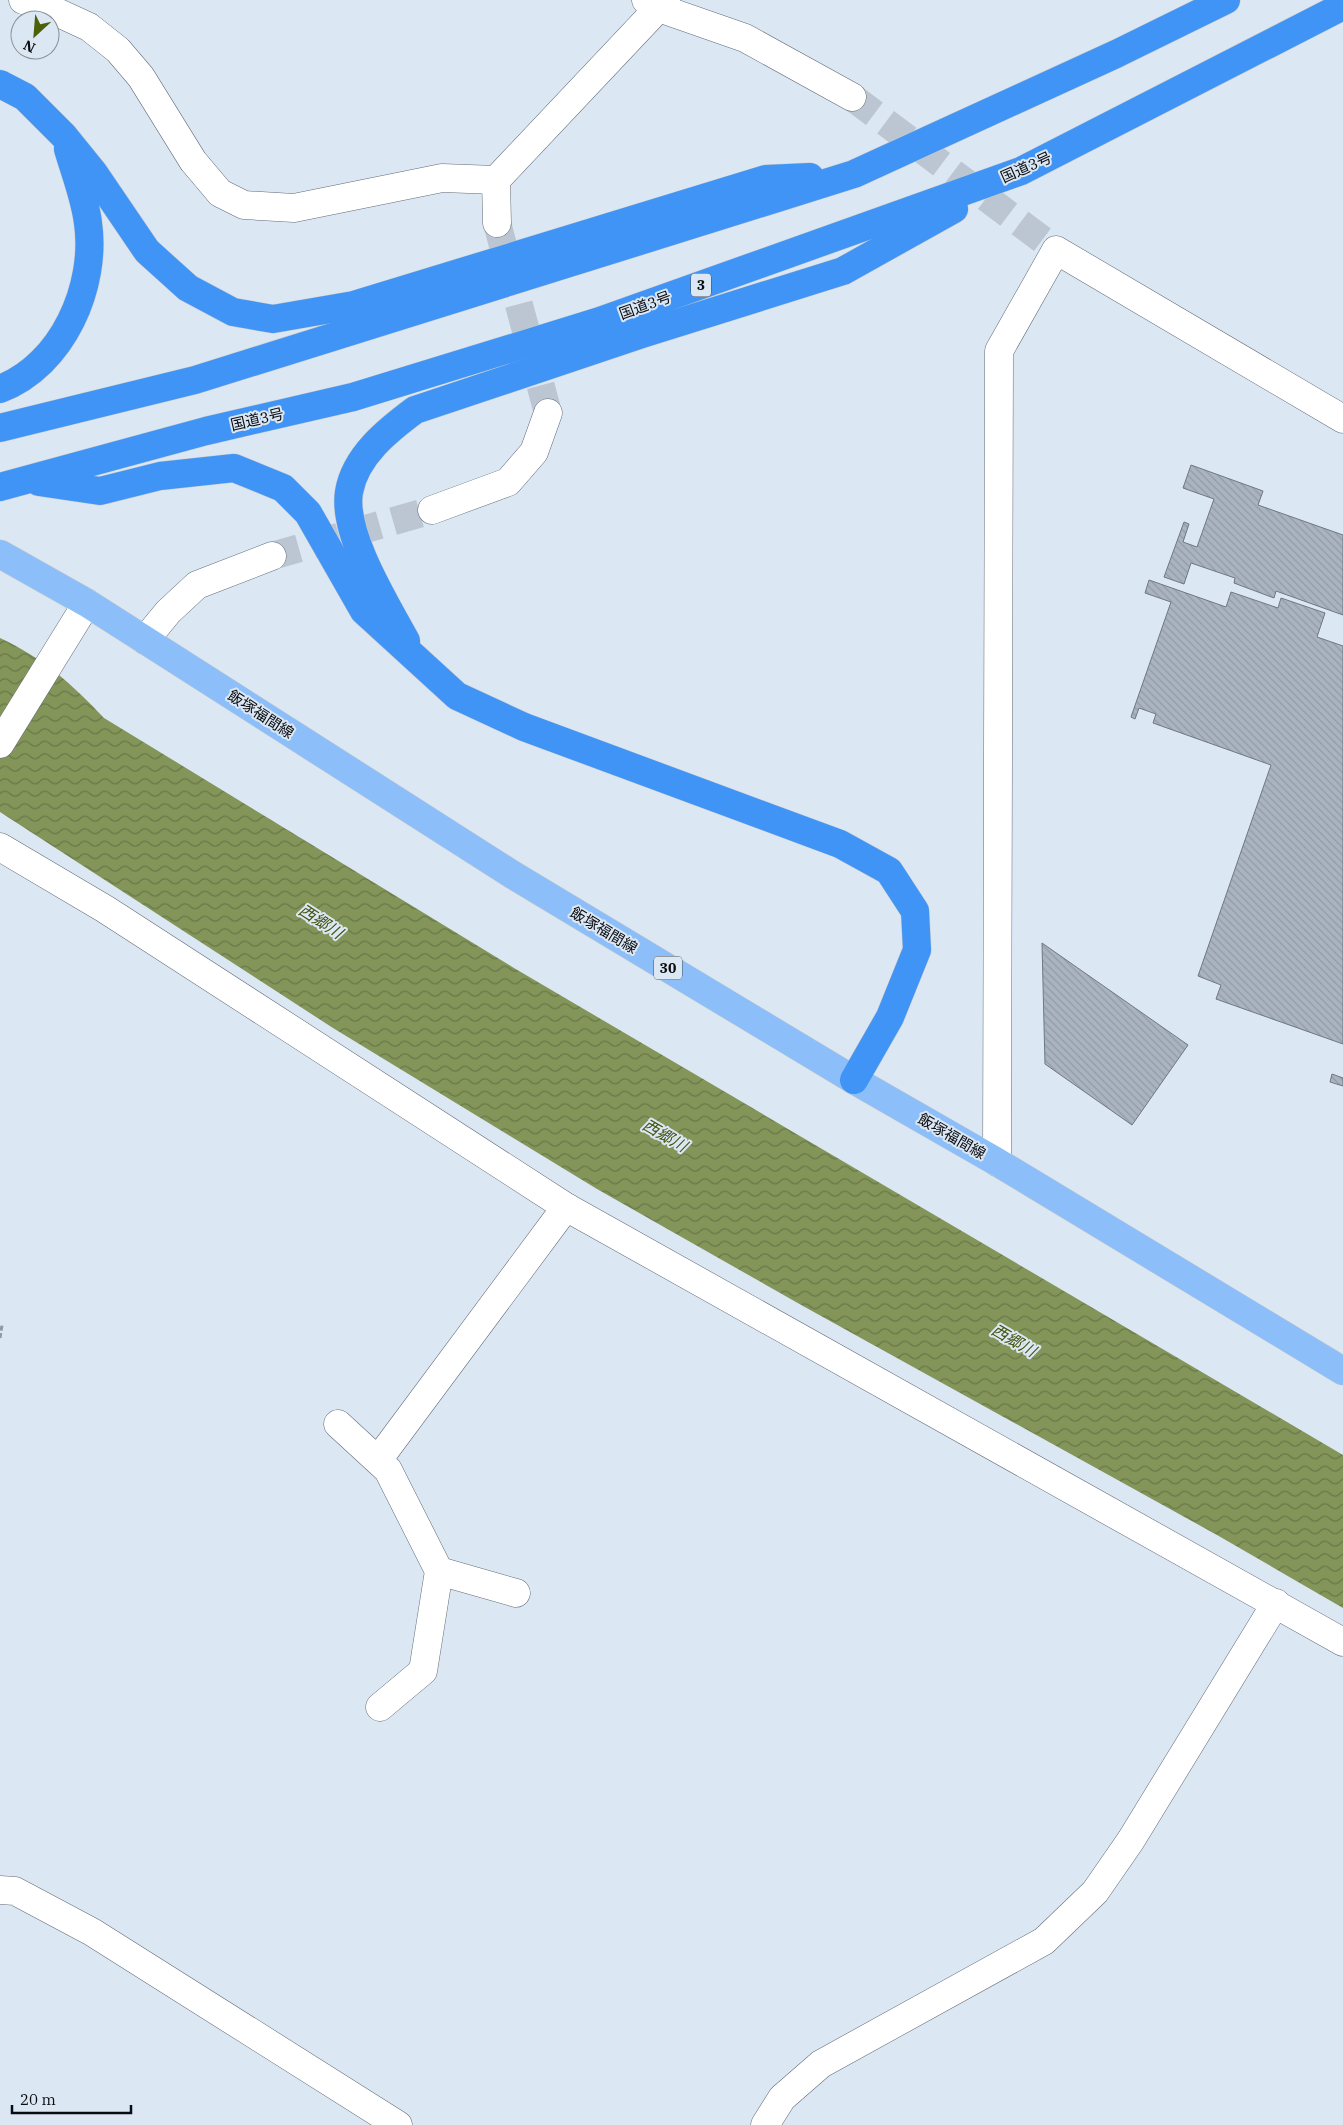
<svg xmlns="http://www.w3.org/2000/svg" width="1343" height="2125" viewBox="0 0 1343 2125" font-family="'IBM Plex Serif','Noto Sans JP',serif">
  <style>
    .water { fill: url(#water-waves) }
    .building { fill: url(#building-back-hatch); stroke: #6e7783 }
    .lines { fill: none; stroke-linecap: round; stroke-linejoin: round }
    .minor-tunnel { stroke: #bcc6d2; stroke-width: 28; stroke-dasharray: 28 14; stroke-linecap: butt }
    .minor-casing { stroke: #626c77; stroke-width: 29 }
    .major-casing { stroke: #c9caca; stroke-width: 29 }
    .highway-casing { stroke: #c9caca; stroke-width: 29 }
    .path { stroke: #9099a2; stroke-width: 3; stroke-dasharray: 5 2.5; stroke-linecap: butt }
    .minor { stroke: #fff; stroke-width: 28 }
    .major { stroke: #8cbffa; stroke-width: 28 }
    .highway { stroke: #3f94f6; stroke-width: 28 }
    .labels { text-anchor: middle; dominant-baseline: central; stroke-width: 4; stroke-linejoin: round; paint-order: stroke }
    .shield { fill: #dce7f4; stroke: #484e54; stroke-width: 1 }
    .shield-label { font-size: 14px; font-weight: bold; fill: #090c10 }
    .street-label { font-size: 15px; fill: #090c10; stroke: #dce7f4 }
    .water-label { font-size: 16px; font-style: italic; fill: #43540f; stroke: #dce7f4 }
  </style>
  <defs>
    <pattern id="water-waves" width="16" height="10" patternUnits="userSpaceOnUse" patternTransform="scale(1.25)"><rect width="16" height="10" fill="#839559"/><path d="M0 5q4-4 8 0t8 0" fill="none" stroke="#697848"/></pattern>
    <pattern id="building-back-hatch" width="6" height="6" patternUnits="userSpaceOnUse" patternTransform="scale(1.25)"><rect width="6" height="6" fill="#aab4c1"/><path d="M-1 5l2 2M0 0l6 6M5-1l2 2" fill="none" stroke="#919aa5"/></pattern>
  </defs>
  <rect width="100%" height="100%" fill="#dce7f4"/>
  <!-- water -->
  <path class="water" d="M0 638C43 658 72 684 104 718L514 968 1343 1455V1608L1217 1535 803 1306 597 1189 333 1028 0 812Z"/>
  <!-- building -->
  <g class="building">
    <path d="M1191 465 1263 491 1258 505 1343 535V615L1276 591 1274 598 1234 583 1235 578 1191 563 1184 584 1164 577 1184 522 1189 524 1183 542 1197 547 1214 499 1183 488Z"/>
    <path d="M1149 580 1226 607 1231 592 1278 608 1281 598 1325 613 1317 637 1343 646V1044L1216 999 1221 985 1198 976 1271 765 1153 723 1156 714 1139 708 1135 719 1131 717 1171 602 1145 593Z"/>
    <path d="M1042 943 1188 1045 1132 1125 1045 1064Z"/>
    <path d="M1332 1074 1343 1078V1086L1330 1082Z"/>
  </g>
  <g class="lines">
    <!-- minor-tunnel -->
    <g class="minor-tunnel">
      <path d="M852 97 1056 250"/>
      <path d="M497 223 548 413"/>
      <path d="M272 556 432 510"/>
    </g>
    <defs>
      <g id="minor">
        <path d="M23 0 46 7 89 27 118 50 141 77 193 161 220 193 244 205 294 208 442 178 496 180"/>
        <path d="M646 0 659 8 745 38 852 97"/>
        <path d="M497 223 496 180 666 0"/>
        <path d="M432 510 508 482 534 452 548 413"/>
        <path d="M145 640 168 612 197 585 272 556"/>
        <path d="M0 744 87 603"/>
        <path d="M0 847 105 909 566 1207 1343 1642"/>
        <path d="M997 1162 999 351 1056 250 1343 419"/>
        <path d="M338 1424 388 1470 439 1571 423 1671 380 1707"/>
        <path d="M378 1460 566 1207"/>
        <path d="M439 1571 516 1593"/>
        <path d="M0 1890 15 1891 92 1932 398 2125"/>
        <path d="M765 2125 782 2098 821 2064 1044 1941 1095 1892 1131 1840 1276 1603"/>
      </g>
      <path id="major" d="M0 554 87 603 513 875 854 1080 997 1162 1343 1371"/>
      <g id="highway">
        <path d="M0 84 25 97 64 136 94 173 147 251 188 288 233 312 273 319 354 305 766 179 810 177"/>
        <path d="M0 389C63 365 97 286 88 223 85 198 75 173 68 149"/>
        <path d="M0 428 195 380 854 174 1116 54 1226 0"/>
        <path d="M39 482 100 491 160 476 234 468 283 488 308 513 364 611 457 696 524 727 840 844 889 871 915 911 917 950 890 1017 854 1080"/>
        <path d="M0 487 206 431 353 397 600 321 1021 171 1343 6"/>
        <path d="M406 641C386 604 342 534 349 492 355 456 388 430 415 410L642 334 843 271 954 209"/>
      </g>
    </defs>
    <!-- minor casing -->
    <use href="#minor" class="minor-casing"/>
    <!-- major casing -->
    <use href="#major" class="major-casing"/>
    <!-- highway casing -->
    <use href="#highway" class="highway-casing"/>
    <!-- path -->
    <path class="path" d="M0 1338 2 1325"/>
    <!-- minor -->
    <use href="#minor" class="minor"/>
    <!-- major -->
    <use href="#major" class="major"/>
    <!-- highway -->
    <use href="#highway" class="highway"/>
  </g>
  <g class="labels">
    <!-- shield labels -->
    <g class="shield">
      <rect x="691" y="273.5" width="20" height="23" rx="4"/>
      <rect x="654" y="956.5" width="28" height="23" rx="4"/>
    </g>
    <g class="shield-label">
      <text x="701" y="285">3</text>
      <text x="668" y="968">30</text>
    </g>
    <!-- street labels -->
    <g class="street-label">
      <text transform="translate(1026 167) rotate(-24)">国道3号</text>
      <text transform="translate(645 305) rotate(-20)">国道3号</text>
      <text transform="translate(257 419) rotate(-13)">国道3号</text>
      <text transform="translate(261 714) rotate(33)">飯塚福間線</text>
      <text transform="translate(604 930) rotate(31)">飯塚福間線</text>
      <text transform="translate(952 1136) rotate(30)">飯塚福間線</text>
    </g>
    <!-- water labels -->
    <g class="water-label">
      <text transform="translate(321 921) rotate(33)">西郷川</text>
      <text transform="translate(665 1135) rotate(30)">西郷川</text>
      <text transform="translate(1014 1340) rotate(30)">西郷川</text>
    </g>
  </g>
  <!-- north arrow -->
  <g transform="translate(35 35) rotate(206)"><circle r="24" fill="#dce7f4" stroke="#888f99"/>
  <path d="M0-4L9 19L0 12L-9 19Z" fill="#4c6007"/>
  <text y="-8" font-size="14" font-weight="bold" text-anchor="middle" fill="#090c10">N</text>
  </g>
  <!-- scale -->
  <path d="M12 2105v8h119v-8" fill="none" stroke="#090c10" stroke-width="2.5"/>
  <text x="20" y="2105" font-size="15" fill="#090c10" stroke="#dce7f4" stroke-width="4" paint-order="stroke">20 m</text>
</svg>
